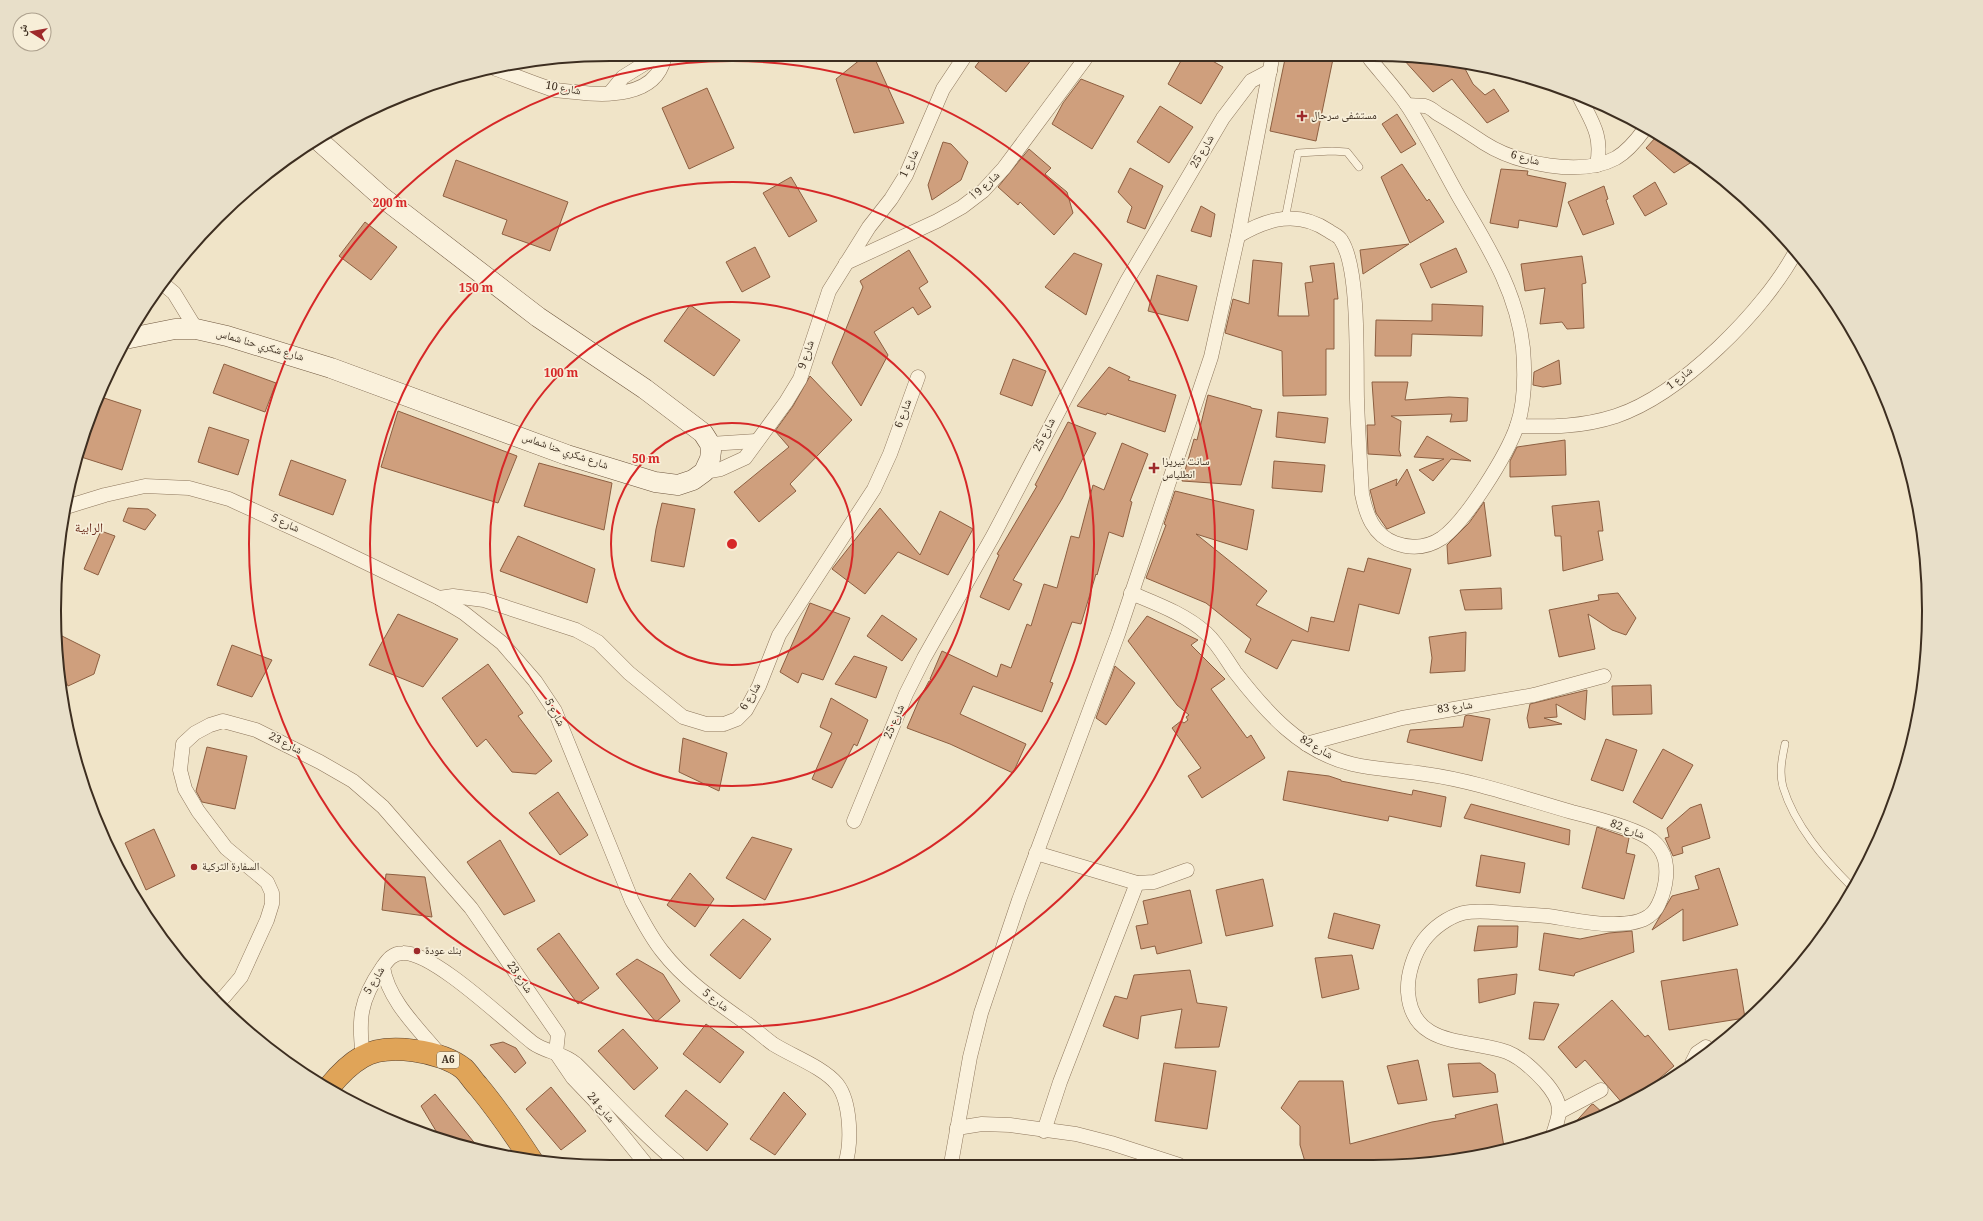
<svg xmlns="http://www.w3.org/2000/svg" width="1983" height="1221" viewBox="0 0 1983 1221" font-family="Georgia,'Noto Naskh Arabic',serif">
  <style>
    .building { fill: #cf9f7d; stroke: #8d5f41 }
    .lines { fill: none; stroke-linecap: round; stroke-linejoin: round }
    .lane-casing { stroke: #8d765c; stroke-width: 8 }
    .street-casing { stroke: #8d765c; stroke-width: 15 }
    .secondary-casing { stroke: #6f573f; stroke-width: 21 }
    .highway-casing { stroke: #5b4430; stroke-width: 23 }
    .lane { stroke: #faf1dc; stroke-width: 7 }
    .street { stroke: #faf1dc; stroke-width: 14 }
    .secondary { stroke: #faf1dc; stroke-width: 20 }
    .highway { stroke: #e0a458; stroke-width: 22 }
    .ring { fill: none; stroke: #d62828; stroke-width: 2 }
    .poi-dot { fill: #9e2a2b; stroke: #f7eed8; stroke-width: 1.5 }
    .labels { text-anchor: middle; dominant-baseline: central; stroke-width: 3.5; stroke-linejoin: round; paint-order: stroke }
    .shield { fill: #f7eed8; stroke: #756857; stroke-width: 1 }
    .shield-label { font-size: 10px; font-weight: bold; fill: #3d2e20 }
    .street-label { font-size: 11px; fill: #3d2e20; stroke: #f7eed8 }
    .poi-label { font-size: 11px; fill: #3d2e20; stroke: #f7eed8; text-anchor: start }
    .quarter-label { font-size: 13px; fill: #6b2e1e; stroke: #f7eed8 }
    .rim { fill: none; stroke: #3d2e20; stroke-width: 2 }
    .centre { fill: #d62828; stroke: #f7eed8; stroke-width: 2 }
    .ring-label { font-size: 12px; text-anchor: middle; font-weight: bold; fill: #d62828; stroke: #f7eed8; stroke-width: 3.5; stroke-linejoin: round; paint-order: stroke }
  </style>
  <rect width="100%" height="100%" fill="#f0e4c8"/>
  <!-- building -->
  <g class="building">
    <path d="M861 59H875L904 123 854 133 836 79Z"/>
    <path d="M981 59H1032L1006 92 975 67Z"/>
    <path d="M1182 59H1209L1223 67 1201 104 1168 84Z"/>
    <path d="M1285 59H1333L1316 141 1270 131Z"/>
    <path d="M1403 59H1445L1462 63 1473 84 1485 95 1494 89 1509 111 1487 123 1452 79 1433 92Z"/>
    <path d="M1081 79 1124 96 1092 149 1052 124 1063 103Z"/>
    <path d="M707 88 734 148 689 169 662 108Z"/>
    <path d="M1160 106 1193 127 1169 163 1137 142Z"/>
    <path d="M1397 114 1416 144 1401 153 1382 124Z"/>
    <path d="M1656 137 1664 142 1695 160 1674 173 1646 148Z"/>
    <path d="M943 142 951 144 968 162 961 180 932 200 928 185Z"/>
    <path d="M1029 149 1051 168 1045 174 1067 192 1073 213 1054 235 1020 202 1018 205 998 187Z"/>
    <path d="M456 160 568 202 550 251 502 234 507 220 443 196Z"/>
    <path d="M1402 164 1427 201 1429 199 1444 222 1410 243 1381 177Z"/>
    <path d="M1130 168 1163 186 1145 229 1127 222 1132 207 1118 192Z"/>
    <path d="M1501 169 1528 171 1527 175 1566 183 1557 227 1519 220 1518 228 1490 223Z"/>
    <path d="M791 177 817 221 789 237 763 193Z"/>
    <path d="M1655 182 1667 204 1645 216 1633 196Z"/>
    <path d="M1604 186 1608 199 1606 200 1614 224 1583 235 1568 202Z"/>
    <path d="M1201 206 1215 214 1211 237 1191 231Z"/>
    <path d="M365 222 397 247 371 280 339 256Z"/>
    <path d="M1409 244 1363 274 1360 250Z"/>
    <path d="M755 247 770 277 742 292 726 262Z"/>
    <path d="M1456 248 1467 272 1431 288 1420 264Z"/>
    <path d="M909 250 928 282 919 288 931 307 918 315 913 307 874 332 888 355 861 406 832 363 863 287 860 281Z"/>
    <path d="M1074 253 1102 264 1086 315 1045 287Z"/>
    <path d="M1582 256 1586 283 1582 284 1584 328 1567 329 1562 322 1540 324 1545 288 1525 291 1521 264Z"/>
    <path d="M1253 260 1282 263 1278 316H1309L1305 283 1313 282 1310 266 1334 263 1338 299H1334V349H1326V395L1283 396 1282 351 1225 333 1233 299 1249 304Z"/>
    <path d="M1157 275 1197 286 1188 321 1148 311Z"/>
    <path d="M1432 304 1483 306 1482 336 1412 334 1411 356H1375L1376 320 1432 321Z"/>
    <path d="M690 305 740 340 714 376 664 341Z"/>
    <path d="M1013 359 1046 371 1032 406 1000 394Z"/>
    <path d="M1559 360 1561 384 1543 387 1533 385 1534 372Z"/>
    <path d="M224 364 276 383 265 412 213 393Z"/>
    <path d="M1109 367 1130 377 1128 380 1176 395 1165 432 1107 413 1106 415 1077 406Z"/>
    <path d="M810 376 852 420 790 484 796 491 759 522 734 492 789 447 775 431 793 406Z"/>
    <path d="M1372 382H1408L1405 400 1449 397 1468 398 1467 421 1450 422 1452 414 1391 416 1401 421 1399 450 1401 456 1368 454 1367 425H1375Z"/>
    <path d="M1208 395 1251 407V408L1262 410 1241 485 1182 481 1194 439 1197 440Z"/>
    <path d="M101 397 141 410 122 470 78 456 83 432Z"/>
    <path d="M398 411 517 456 498 503 381 467Z"/>
    <path d="M1278 412 1328 418 1325 443 1276 437Z"/>
    <path d="M1068 422 1096 433 1062 499 1013 580 1022 584 1009 610 980 597 999 555 997 554 1037 486 1035 485Z"/>
    <path d="M209 427 249 440 238 475 198 462Z"/>
    <path d="M1427 436 1471 461 1451 459 1433 481 1419 470 1444 459 1414 457Z"/>
    <path d="M1565 440 1566 475 1510 477V461L1517 447Z"/>
    <path d="M1122 443 1148 454 1130 501 1132 502 1123 537 1109 532 1097 575 1096 574 1081 624 1072 622 1050 682 1053 683 1042 712 973 686 960 714 1026 744 1013 773 950 744 907 728 919 700 929 681H932L930 679 942 651 997 677 1001 664 1011 668 1027 624 1031 626 1044 584 1057 588 1071 536 1079 538 1093 485 1104 490Z"/>
    <path d="M291 460 346 480 333 515 279 495Z"/>
    <path d="M1274 461 1325 465 1322 492 1272 488Z"/>
    <path d="M539 463 612 483 604 530 524 506Z"/>
    <path d="M1407 469 1425 513 1387 529 1376 513 1370 490 1397 479 1396 486Z"/>
    <path d="M1175 491 1254 510 1247 550 1196 534 1267 591 1256 605 1308 632 1311 617 1334 622 1348 568 1364 572 1368 558 1411 569 1399 614 1359 604 1349 651 1292 640 1277 669 1245 652 1251 639 1206 603 1146 578 1166 525 1164 524Z"/>
    <path d="M1599 501 1603 531H1598L1603 560 1563 571 1561 536H1555L1552 506Z"/>
    <path d="M1484 502 1491 556 1448 564 1447 545 1469 523Z"/>
    <path d="M662 503 695 509 684 567 651 561 656 529Z"/>
    <path d="M128 508 148 509 156 515 145 530 123 521Z"/>
    <path d="M880 508 920 555 940 511 973 529 948 575 898 552 865 594 832 569Z"/>
    <path d="M101 531 115 536 98 575 84 569Z"/>
    <path d="M518 536 595 569 587 603 500 571Z"/>
    <path d="M1501 588 1502 609 1465 610 1460 590Z"/>
    <path d="M1618 593 1636 618 1626 635 1612 630 1588 614 1595 649 1559 657 1549 610 1599 600 1598 595Z"/>
    <path d="M810 603 850 618 823 680 802 673 798 683 780 672Z"/>
    <path d="M398 614 458 639 423 687 369 665Z"/>
    <path d="M882 615 917 639 902 661 867 636Z"/>
    <path d="M1147 616 1198 640 1191 645 1225 679 1211 689 1247 738 1251 735 1265 758 1202 798 1188 776 1201 768 1172 728 1181 721 1184 723 1188 720 1186 717 1189 715 1177 705 1128 641Z"/>
    <path d="M1466 632 1465 671 1430 673 1432 658 1429 637Z"/>
    <path d="M62 636 100 655 94 674 68 686 58 665 57 654 56 648Z"/>
    <path d="M232 645 272 660 252 697 217 685Z"/>
    <path d="M854 656 887 667 876 698 835 684Z"/>
    <path d="M488 664 523 713 518 716 552 761 536 774 512 772 486 739 477 747 442 698Z"/>
    <path d="M1115 666 1135 683 1106 725 1096 718Z"/>
    <path d="M1651 685 1652 714 1613 715 1612 686Z"/>
    <path d="M1587 690 1585 720 1556 704 1557 717 1544 718 1562 724 1529 728 1527 718 1530 704Z"/>
    <path d="M831 698 868 720 857 746 854 744 832 788 812 779 832 733 820 727Z"/>
    <path d="M1468 715 1490 719 1482 761 1407 742 1410 730 1463 727 1465 716Z"/>
    <path d="M683 738 727 753 719 791 679 772Z"/>
    <path d="M1606 739 1637 750 1623 791 1591 780Z"/>
    <path d="M207 747 247 756 235 809 202 802 196 791Z"/>
    <path d="M1663 749 1693 765 1662 819 1633 802Z"/>
    <path d="M1288 771 1329 776 1341 780V781L1412 795 1413 790 1446 797 1441 827 1389 816 1388 821 1283 800Z"/>
    <path d="M558 792 588 835 560 855 529 813Z"/>
    <path d="M1471 804 1570 830 1569 845 1464 818Z"/>
    <path d="M1701 804 1710 838 1682 847 1683 853 1673 856 1665 838 1669 837 1667 828 1690 808Z"/>
    <path d="M1597 827 1629 838 1626 853 1635 855 1624 899 1582 888Z"/>
    <path d="M154 829 175 876 146 890 125 843Z"/>
    <path d="M752 837 792 849 765 900 726 878Z"/>
    <path d="M500 840 535 901 504 915 467 862Z"/>
    <path d="M1481 855 1525 863 1520 893 1476 886Z"/>
    <path d="M1719 868 1738 925 1683 941V909L1652 930 1672 896 1699 889 1695 876Z"/>
    <path d="M690 873 714 899 695 927 667 905Z"/>
    <path d="M386 874 425 877 432 917 382 910Z"/>
    <path d="M1263 879 1273 926 1226 936 1216 890Z"/>
    <path d="M1190 890 1202 943 1157 954 1155 946 1141 949 1136 926 1148 924 1143 901Z"/>
    <path d="M1334 913 1380 925 1373 949 1328 938Z"/>
    <path d="M743 919 771 939 740 979 710 955Z"/>
    <path d="M1478 926H1518L1517 947 1474 951Z"/>
    <path d="M1632 931 1634 952 1575 973 1574 976 1539 970 1544 933 1580 939 1609 933Z"/>
    <path d="M559 933 599 988 578 1004 537 949Z"/>
    <path d="M1352 955 1359 989 1322 998 1315 958Z"/>
    <path d="M637 959 663 974 680 1001 656 1022 616 974Z"/>
    <path d="M1737 969 1745 1018 1669 1030 1661 981Z"/>
    <path d="M1190 970 1197 1003 1227 1007 1219 1047 1175 1048 1182 1009 1141 1016 1138 1039 1103 1026 1115 996 1127 999 1134 975Z"/>
    <path d="M1517 974 1515 994 1479 1003 1478 979Z"/>
    <path d="M1612 1000 1645 1037 1648 1035 1674 1066 1633 1101 1624 1105 1585 1060 1576 1068 1558 1047Z"/>
    <path d="M1534 1002 1559 1004 1544 1040 1529 1039Z"/>
    <path d="M706 1024 744 1052 720 1083 683 1054Z"/>
    <path d="M623 1029 658 1068 634 1090 598 1051Z"/>
    <path d="M503 1042 516 1048 526 1063 515 1073 490 1045Z"/>
    <path d="M1418 1060 1427 1100 1398 1104 1387 1066Z"/>
    <path d="M1164 1063 1216 1071 1207 1129 1155 1121Z"/>
    <path d="M1480 1063 1495 1074 1498 1092 1453 1097 1448 1064Z"/>
    <path d="M1299 1081H1343L1350 1144 1432 1122 1456 1118 1455 1115 1497 1104 1504 1147 1409 1166 1306 1165 1300 1145V1126L1281 1108Z"/>
    <path d="M551 1087 586 1131 561 1150 526 1109Z"/>
    <path d="M686 1090 728 1124 707 1151 665 1116Z"/>
    <path d="M784 1092 806 1114 775 1155 750 1139Z"/>
    <path d="M435 1094 477 1146 439 1136 421 1106Z"/>
    <path d="M1593 1104 1604 1114 1569 1129 1591 1105Z"/>
  </g>
  <g class="lines">
    <defs>
      <g id="lane">
        <path d="M1285 219 1298 153 1332 151 1347 152 1359 167"/>
        <path d="M1785 744C1782 758 1779 773 1783 787 1795 826 1824 859 1852 887"/>
      </g>
      <g id="street">
        <path d="M496 69C514 75 532 83 551 89 558 91 567 91 575 92 606 96 655 97 664 59"/>
        <path d="M610 93 623 77 652 59"/>
        <path d="M1578 94C1591 121 1603 134 1597 165"/>
        <path d="M1407 105C1413 106 1419 105 1425 106 1430 107 1434 111 1438 114 1454 123 1469 133 1484 143 1517 164 1581 177 1616 158 1628 151 1636 141 1644 130"/>
        <path d="M1238 236C1268 218 1298 210 1329 231 1333 234 1339 236 1341 240 1360 268 1356 363 1357 399 1358 431 1360 462 1362 494 1366 514 1373 535 1395 543 1411 549 1427 548 1442 538 1466 521 1507 455 1517 426 1525 403 1525 372 1523 348 1517 291 1487 245 1459 197 1442 167 1426 134 1407 105 1396 89 1382 74 1370 59"/>
        <path d="M846 263 937 221 962 207 983 191 1004 168 1085 59"/>
        <path d="M162 283 174 293 196 329"/>
        <path d="M1517 426C1552 427 1582 427 1616 416 1681 394 1764 311 1796 251"/>
        <path d="M710 444 756 441"/>
        <path d="M704 472 721 469 745 458 786 402 800 379 829 291 869 227 891 199 906 175 943 89 963 59"/>
        <path d="M66 507 105 495 145 486 189 488 229 499 323 542 439 598 464 613 502 643 535 681 555 711 632 901C641 918 650 936 662 951 685 981 718 1003 749 1025 757 1031 765 1038 773 1044 792 1056 823 1067 837 1084 851 1102 852 1144 845 1164"/>
        <path d="M1131 593C1157 604 1185 614 1206 633 1218 644 1226 659 1235 672 1266 712 1301 752 1352 764 1376 770 1401 770 1425 774 1475 781 1523 798 1572 812 1592 817 1636 828 1652 840 1658 845 1663 852 1665 860 1668 873 1666 884 1662 896 1659 903 1657 911 1649 916 1640 923 1626 924 1614 924 1592 925 1570 919 1548 916 1534 915 1520 914 1506 913 1492 912 1477 910 1463 913 1448 917 1433 928 1424 940 1414 953 1407 975 1408 992 1412 1049 1469 1038 1507 1052 1522 1058 1534 1070 1545 1082 1564 1104 1561 1112 1552 1137"/>
        <path d="M439 598 453 596 484 600 576 630 598 642 629 673 683 717 706 724H724L737 719 746 710 759 686 779 635 874 489 890 454 918 377"/>
        <path d="M1306 744 1402 718 1534 695 1604 676"/>
        <path d="M854 821 906 694 924 658 993 536 1127 281 1223 118 1251 81 1270 71"/>
        <path d="M1036 853 1137 883 1154 882 1187 870"/>
        <path d="M383 967C388 1001 420 1030 441 1056"/>
        <path d="M216 1002 224 997 241 977 267 920 272 904V893L267 882 226 848 198 811 185 789 180 770 183 744 195 733 210 725 223 721 256 730 320 762 353 781 383 807 471 908 558 1034 556 1053 573 1078 595 1101 645 1163"/>
        <path d="M363 1057C358 1019 360 1000 382 968 387 961 392 953 403 953 434 952 506 1022 533 1043 545 1052 564 1053 576 1064 610 1097 641 1133 678 1163"/>
        <path d="M1692 1063 1697 1053 1706 1047"/>
        <path d="M1561 1111 1601 1090"/>
        <path d="M957 1128 982 1124 1010 1125 1076 1134 1111 1143 1179 1165"/>
        <path d="M1044 1131 1060 1082 1137 883"/>
        <path d="M951 1164 970 1057 981 1013 1019 900 1118 634 1211 357 1238 236 1272 59"/>
      </g>
      <path id="secondary" d="M130 338 175 329H196L227 336 331 368 567 455 655 482 678 485 693 480 704 472 710 459 711 451 710 444 703 433 645 389 538 317 382 197 318 140"/>
      <path id="highway" d="M330 1086C339 1075 350 1064 362 1057 387 1042 442 1051 464 1069 469 1074 473 1081 478 1086 497 1109 515 1135 532 1161"/>
    </defs>
    <!-- lane casing -->
    <use href="#lane" class="lane-casing"/>
    <!-- street casing -->
    <use href="#street" class="street-casing"/>
    <!-- secondary casing -->
    <use href="#secondary" class="secondary-casing"/>
    <!-- highway casing -->
    <use href="#highway" class="highway-casing"/>
    <!-- lane -->
    <use href="#lane" class="lane"/>
    <!-- street -->
    <use href="#street" class="street"/>
    <!-- secondary -->
    <use href="#secondary" class="secondary"/>
    <!-- highway -->
    <use href="#highway" class="highway"/>
  </g>
  <!-- distance rings -->
  <g class="ring">
    <circle cx="732" cy="544" r="121"/>
    <circle cx="732" cy="544" r="242"/>
    <circle cx="732" cy="544" r="362"/>
    <circle cx="732" cy="544" r="483"/>
  </g>
  <!-- markers -->
  <g class="poi-dot">
    <path d="M1300 110h4v4h4v4h-4v4h-4v-4h-4v-4h4z"/>
    <path d="M1152 462h4v4h4v4h-4v4h-4v-4h-4v-4h4z"/>
    <circle cx="194" cy="867" r="4"/>
    <circle cx="417" cy="951" r="4"/>
  </g>
  <g class="labels">
    <!-- shield labels -->
    <rect class="shield" x="437" y="1052" width="22" height="16" rx="3"/>
    <g class="shield-label">
      <text x="448" y="1060">A6</text>
    </g>
    <!-- street labels -->
    <g class="street-label">
      <text transform="translate(563 89) rotate(10)">شارع 10</text>
      <text transform="translate(1203 152) rotate(-60)">شارع 25</text>
      <text transform="translate(1525 159) rotate(15)">شارع 6</text>
      <text transform="translate(910 164) rotate(-64)">شارع 1</text>
      <text transform="translate(986 186) rotate(-43)">شارع 9 أ</text>
      <text transform="translate(260 346) rotate(16)">شارع شكري حنا شماس</text>
      <text transform="translate(807 355) rotate(-72)">شارع 9</text>
      <text transform="translate(1680 379) rotate(-38)">شارع 1</text>
      <text transform="translate(904 414) rotate(-70)">شارع 6</text>
      <text transform="translate(1045 435) rotate(-63)">شارع 25</text>
      <text transform="translate(565 452) rotate(19)">شارع شكري حنا شماس</text>
      <text transform="translate(285 524) rotate(24)">شارع 5</text>
      <text transform="translate(751 697) rotate(-59)">شارع 6</text>
      <text transform="translate(1455 708) rotate(-8)">شارع 83</text>
      <text transform="translate(554 713) rotate(61)">شارع 5</text>
      <text transform="translate(895 722) rotate(-67)">شارع 25</text>
      <text transform="translate(285 744) rotate(27)">شارع 23</text>
      <text transform="translate(1316 748) rotate(30)">شارع 82</text>
      <text transform="translate(1627 830) rotate(21)">شارع 82</text>
      <text transform="translate(519 978) rotate(55)">شارع 23</text>
      <text transform="translate(375 981) rotate(-59)">شارع 5</text>
      <text transform="translate(715 1001) rotate(38)">شارع 5</text>
      <text transform="translate(600 1108) rotate(50)">شارع 24</text>
    </g>
    <!-- poi labels -->
    <g class="poi-label">
      <text x="1311" y="116">مستشفى سرحال</text>
      <text x="1162" y="462">سانت تيريزا<tspan x="1162" dy="13">انطلياس</tspan></text>
      <text x="202" y="867">السفارة التركية</text>
      <text x="425" y="951">بنك عودة</text>
    </g>
    <!-- quarter labels -->
    <g class="quarter-label">
      <text x="89" y="529">الرابية</text>
    </g>
  </g>
  <!-- crop -->
  <path d="M0 0H1983V1221H0ZM610 61H1373A549 549 0 0 1 1922 610V611A549 549 0 0 1 1373 1160H610A549 549 0 0 1 61 611V610A549 549 0 0 1 610 61Z" fill="#e8dfc9" fill-rule="evenodd"/>
  <path class="rim" d="M610 61H1373A549 549 0 0 1 1922 610V611A549 549 0 0 1 1373 1160H610A549 549 0 0 1 61 611V610A549 549 0 0 1 610 61Z"/>
  <circle cx="732" cy="544" r="6" class="centre"/>
  <g class="ring-label">
    <text x="390" y="207">200 m</text>
    <text x="476" y="292">150 m</text>
    <text x="561" y="377">100 m</text>
    <text x="646" y="463">50 m</text>
  </g>
  <!-- north arrow -->
  <g transform="translate(32 32) rotate(281)"><circle r="19" fill="#f7eed8" stroke="#ada18e"/>
  <path d="M0-3L7 15L0 10L-7 15Z" fill="#9e2a2b"/>
  <text y="-6" font-size="11" font-weight="bold" text-anchor="middle" fill="#3d2e20">ش</text>
  </g>
</svg>
